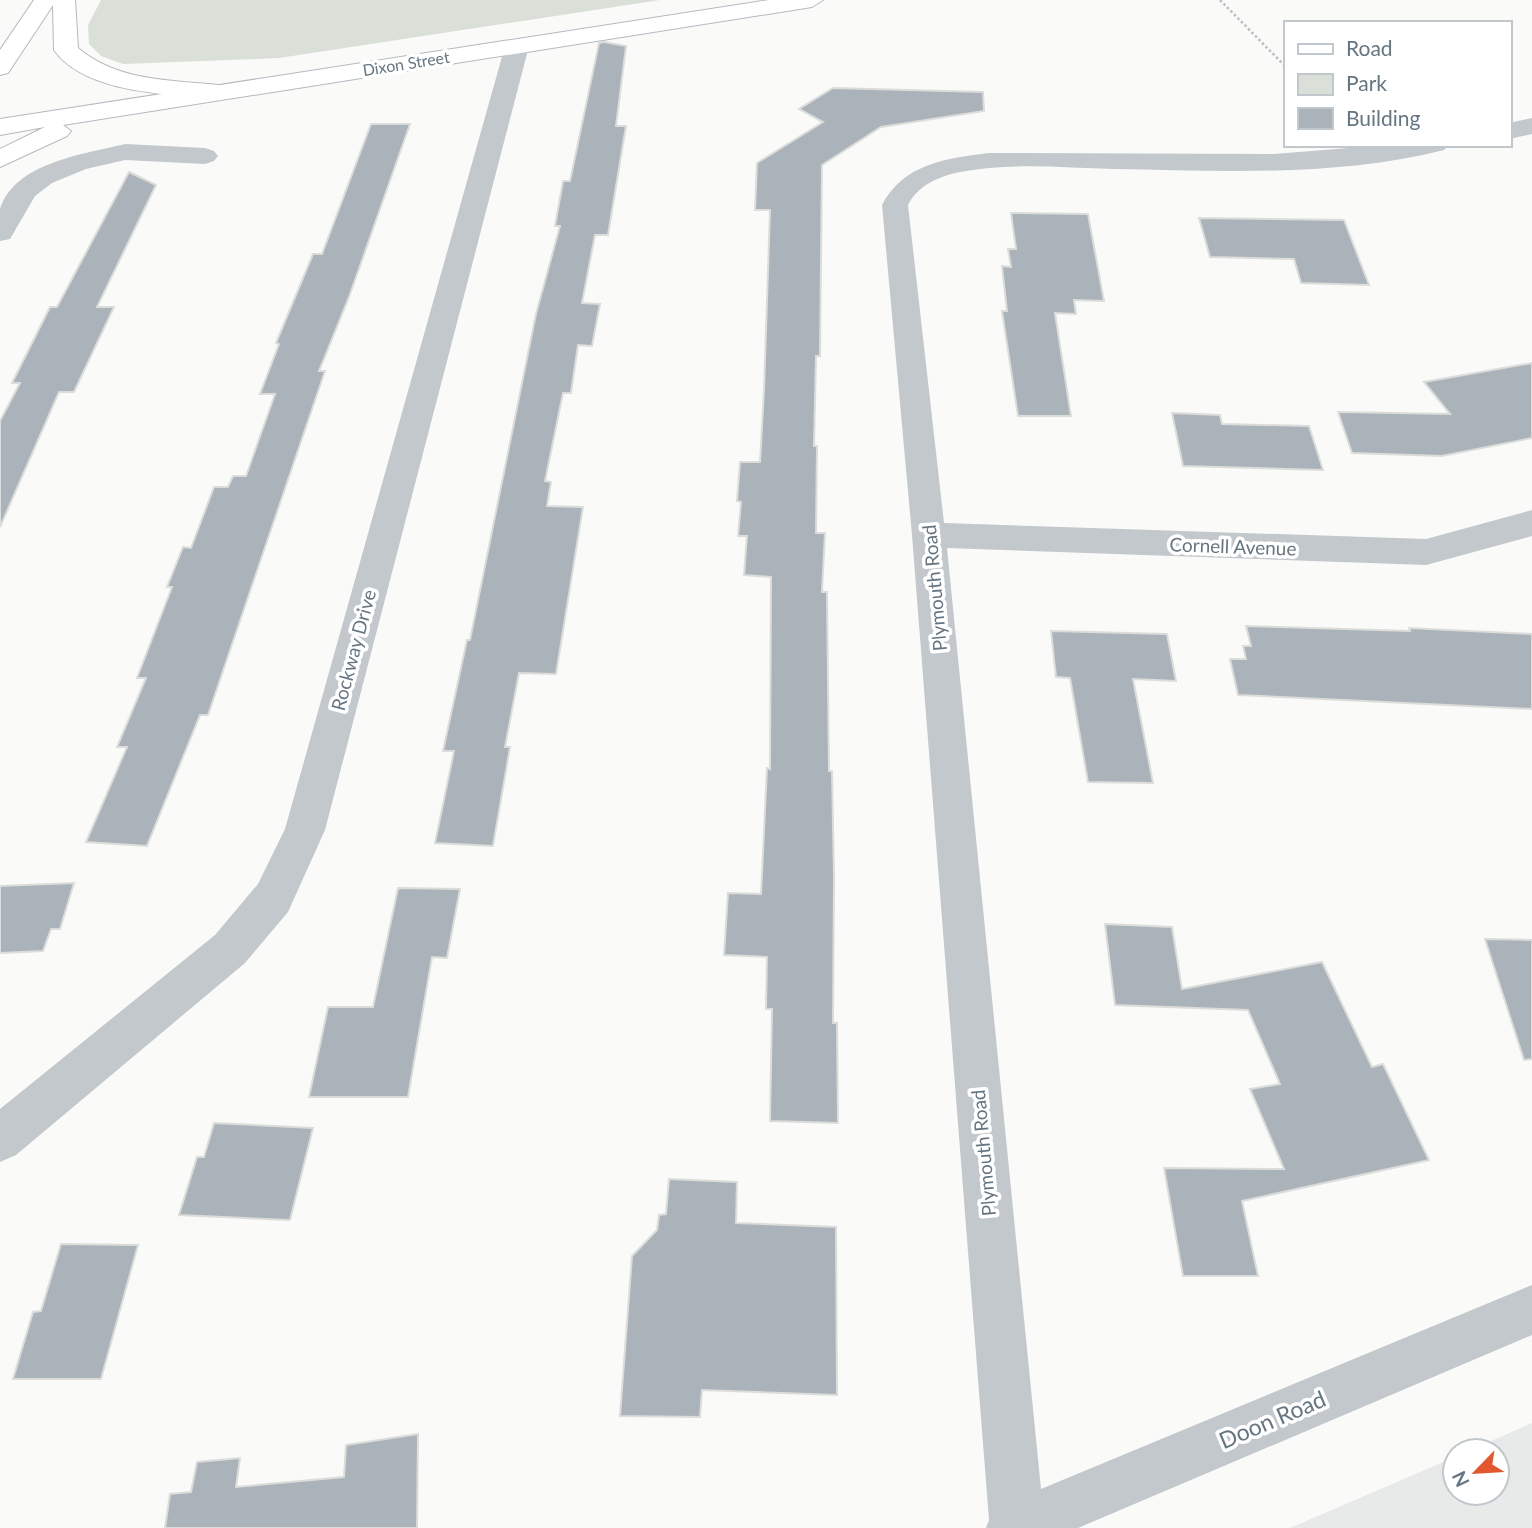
<svg xmlns="http://www.w3.org/2000/svg" width="1532" height="1528" viewBox="0 0 1532 1528" font-family="Lato,sans-serif">
  <style>
    .built { fill: #e8e9e9 }
    .green { fill: #dadfd7 }
    .building { fill: #aab3b9; stroke: #dcdcda; stroke-width: 2 }
    .lines { fill: none; stroke-linecap: round; stroke-linejoin: round }
    .secondary-casing { stroke: #b3babf; stroke-width: 2 }
    .highway-casing { stroke: #b4b9bd; stroke-width: 2 }
    .path { stroke: #bbbfc2; stroke-width: 2.5; stroke-dasharray: 2.5 2.5; stroke-linecap: butt }
    .street { fill: #c3c8cc; fill-rule: evenodd }
    .secondary { fill: #fff; fill-rule: evenodd }
    .highway { fill: #fff; fill-rule: evenodd }
    .labels { text-anchor: middle; dominant-baseline: central; stroke-width: 7; stroke-linejoin: round; paint-order: stroke }
    .far-street-label { font-size: 16px; fill: #657683; stroke: #fff }
    .street-label { font-size: 19px; fill: #657683; stroke: #fff }
    .near-street-label { font-size: 23px; fill: #657683; stroke: #fff }
  </style>
  <rect width="100%" height="100%" fill="#fafaf8"/>
  <!-- built -->
  <path class="built" d="M1532 1423V1528H1290L1455 1457V1493H1497V1451H1468Z"/>
  <!-- green -->
  <path class="green" d="M101 0H660L279 58 123 64 101 56 89 44 88 25Z"/>
  <!-- building -->
  <g class="building">
    <path d="M604 42 626 46 616 126H626L608 235H595L582 303 600 304 592 346 578 345 571 393H563L545 481 551 482 547 506 583 507 556 674 519 673 505 747H510L493 846 435 843 454 751H443L467 640H470L536 314 560 226H555L563 181H570L599 43Z"/>
    <path d="M833 88 983 92 984 111 881 127 822 165 820 356H816L814 446H817L816 533H825L822 592H827L829 771H832L834 877 833 1023H837L838 1123 770 1121 772 1009H766L767 957 724 955 728 893 761 894 767 768 770 769 771 577 744 575 747 536H738L741 502 737 501 740 462H760L764 391 770 210H755L757 163 823 122 799 109Z"/>
    <path d="M371 124H410L349 297 319 371H325L208 715H200L147 846 86 842 127 747H117L146 678H137L172 587H167L183 547 191 548 214 487H228L233 476H246L275 394H260L279 344 276 343 313 254H322Z"/>
    <path d="M129 172 156 185 97 307H114L74 392H59L0 527V421L20 383H12L50 307H57Z"/>
    <path d="M1011 213 1088 214 1104 301 1074 300 1076 314 1055 313 1071 416H1018L1002 311H1007L1002 266 1011 267 1008 249H1016Z"/>
    <path d="M1199 218 1344 220 1369 285 1301 283 1294 259 1210 257Z"/>
    <path d="M1532 363V438L1442 456 1352 453 1338 412 1450 414 1424 382Z"/>
    <path d="M1172 413 1220 415 1222 424 1309 426 1323 470 1183 466Z"/>
    <path d="M1246 626 1410 631 1409 628 1532 634V709L1238 695 1230 659H1246L1243 646H1251Z"/>
    <path d="M1051 631 1167 634 1176 681 1133 679 1153 783 1088 782 1070 678 1056 677Z"/>
    <path d="M74 883 60 929H51L43 951 0 953V886Z"/>
    <path d="M398 888 460 889 447 958 432 957 408 1097H309L328 1007H373Z"/>
    <path d="M1105 924 1172 927 1182 989 1322 962 1372 1067 1383 1064 1429 1160 1242 1201 1258 1276H1183L1164 1168 1284 1169 1250 1089 1280 1084 1248 1010 1115 1005Z"/>
    <path d="M1485 939 1532 940V1059L1524 1060Z"/>
    <path d="M214 1123 313 1128 290 1220 179 1215 197 1157H204Z"/>
    <path d="M669 1179 737 1182 736 1223 836 1227 837 1395 702 1390 700 1417 620 1416 632 1256 657 1230 659 1215 666 1214Z"/>
    <path d="M61 1244 138 1245 101 1379H13L33 1312 41 1311Z"/>
    <path d="M418 1434 417 1528H165L170 1494 191 1492 197 1462 240 1458 236 1487 344 1477 346 1445Z"/>
  </g>
  <g class="lines">
    <defs>
      <path id="secondary" d="M769 0H823L812 7 63 125 71 131 67 136 0 167V149L45 127 0 135V119Z"/>
      <path id="highway" d="M34 0H75L78 48C117 81 169 80 218 85L227 87 230 92 227 97 218 99C170 94 85 94 54 50L53 5 8 73 0 75V50Z"/>
    </defs>
    <!-- secondary casing -->
    <use href="#secondary" class="secondary-casing"/>
    <!-- highway casing -->
    <use href="#highway" class="highway-casing"/>
    <!-- path -->
    <path class="path" d="M1220 0 1285 66"/>
    <!-- street -->
    <g class="street">
      <path d="M517 39 525 41 529 46 325 830 288 912 245 963 16 1155 0 1162V1109L215 935 258 884 285 829 505 46 509 41Z"/>
      <path d="M1532 118V134L1509 139V123Z"/>
      <path d="M125 144 205 148 214 151 218 156 214 161 205 164 125 160 86 169 52 183 35 196 10 239 0 241C0 232 0 218 0 209 15 162 85 154 125 144Z"/>
      <path d="M1386 145H1448L1444 150C1338 177 1223 171 1115 169 1064 168 1011 162 960 172 940 176 918 185 908 205L944 523 1426 539 1532 510V536L1426 565 947 548 1041 1489 1532 1285V1335L1078 1528H986L989 1520 912 535 882 205C903 164 947 158 989 153L1274 154Z"/>
    </g>
    <!-- secondary -->
    <use href="#secondary" class="secondary"/>
    <!-- highway -->
    <use href="#highway" class="highway"/>
  </g>
  <g class="labels">
    <!-- far-street labels -->
    <g class="far-street-label">
      <text transform="translate(406 63) rotate(-9)">Dixon Street</text>
    </g>
    <!-- street labels -->
    <g class="street-label">
      <text transform="translate(1233 546) rotate(2)">Cornell Avenue</text>
      <text transform="translate(934 588) rotate(-95)">Plymouth Road</text>
      <text transform="translate(353 650) rotate(-75)">Rockway Drive</text>
      <text transform="translate(983 1153) rotate(-95)">Plymouth Road</text>
    </g>
    <!-- near-street labels -->
    <g class="near-street-label">
      <text transform="translate(1272 1419) rotate(-23)">Doon Road</text>
    </g>
  </g>
  <!-- legend -->
  <rect x="1284" y="21" width="228" height="126" fill="#ffffff" stroke="#c1c8cd" stroke-width="2"/>
  <rect x="1298" y="44" width="35" height="10" fill="#ffffff" stroke="#c1c8cd" stroke-width="2"/>
  <text x="1346" y="56" font-size="21" fill="#657683">Road</text>
  <rect x="1298" y="74" width="35" height="21" fill="#dadfd7" stroke="#c1c8cd" stroke-width="2"/>
  <text x="1346" y="91" font-size="21" fill="#657683">Park</text>
  <rect x="1298" y="108" width="35" height="21" fill="#aab3b9" stroke="#c1c8cd" stroke-width="2"/>
  <text x="1346" y="126" font-size="21" fill="#657683">Building</text>
  <!-- north arrow -->
  <g transform="translate(1476 1472) rotate(245)"><circle r="33" fill="#ffffff" stroke="#c1c8cd" stroke-width="2"/>
  <path d="M0-5L12 26L0 18L-12 26Z" fill="#e4572e"/>
  <text y="-10" font-size="19" font-weight="bold" text-anchor="middle" fill="#657683">N</text>
  </g>
</svg>
